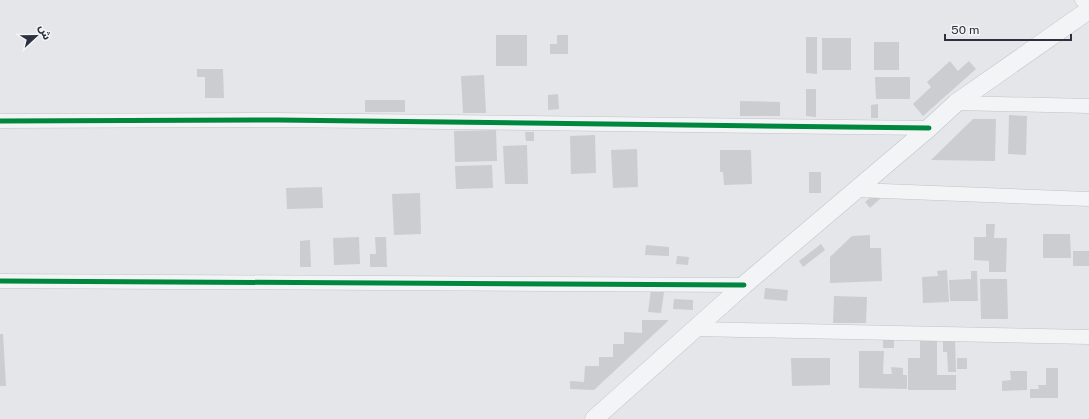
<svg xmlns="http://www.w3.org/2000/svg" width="1089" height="419" viewBox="0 0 1089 419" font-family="'Public Sans','Noto Sans Arabic',sans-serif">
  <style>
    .building { fill: #cccdd1 }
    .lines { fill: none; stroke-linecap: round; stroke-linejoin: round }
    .minor-casing { stroke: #c1c3c5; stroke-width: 15 }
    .tertiary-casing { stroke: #c1c3c5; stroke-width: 19 }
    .minor { stroke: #f3f4f5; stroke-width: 14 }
    .tertiary { stroke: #f3f4f5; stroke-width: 18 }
    .cycleway-casing { stroke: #f2f4f7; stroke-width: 8 }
    .cycleway { stroke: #00873e; stroke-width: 5 }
  </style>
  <rect width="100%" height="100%" fill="#e4e6e9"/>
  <!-- building -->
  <g class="building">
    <rect x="496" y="35" width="31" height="31"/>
    <path d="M557 35H568V54H550V44H557Z"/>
    <path d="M806 37H817V74L806 73Z"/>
    <rect x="822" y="38" width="29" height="32"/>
    <rect x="874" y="42" width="25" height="28"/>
    <path d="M950 61 958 71 969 61 976 69 923 116 913 104 931 87 927 82Z"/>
    <path d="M197 69H223L224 98H205V77H197Z"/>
    <path d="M484 75 486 113H463L461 76Z"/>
    <path d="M875 77H910V99H876Z"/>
    <path d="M806 89H816V117L806 116Z"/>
    <path d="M558 94 559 109 548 110V95Z"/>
    <rect x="365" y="100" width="40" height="12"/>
    <path d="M740 101 780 102V116H740Z"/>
    <path d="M878 104V118H871V105Z"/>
    <path d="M1009 115 1027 116 1026 155 1008 154Z"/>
    <path d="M973 119H996L995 161 931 160Z"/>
    <path d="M496 130 497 161 455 162 454 131Z"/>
    <path d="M525 132H534V141H526Z"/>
    <path d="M595 135 596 173 571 174 570 136Z"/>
    <path d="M527 145 528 184H505L503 146Z"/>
    <path d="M637 149 638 187 613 188 611 150Z"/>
    <path d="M720 150H751L752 184 724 185 723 172H720Z"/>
    <path d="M492 165 493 188 456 189 455 166Z"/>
    <rect x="809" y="172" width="12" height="21"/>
    <path d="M322 187 323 208 287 209 286 188Z"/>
    <path d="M877 192 882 197 870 208 865 202Z"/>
    <path d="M420 193 421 234 394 235 392 194Z"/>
    <path d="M986 224H995L994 238H1007L1006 272H989V261L974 260V237H986Z"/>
    <path d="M1043 234H1070L1071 258H1043Z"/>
    <path d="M870 235V248H881L882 281 830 283V257L852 236Z"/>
    <path d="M359 237 360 264 334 265 333 238Z"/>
    <path d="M375 237H386L387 267H370V254H376Z"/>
    <path d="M310 240 311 267H300V241Z"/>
    <path d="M821 244 825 250 803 267 799 261Z"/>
    <path d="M646 245 669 247V256L645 255Z"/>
    <rect x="1073" y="251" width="16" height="15"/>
    <path d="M677 256 689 257 688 265 676 264Z"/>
    <path d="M947 270 949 302 923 303 922 277 938 276 937 271Z"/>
    <path d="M971 271H977L978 301H950L949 280 971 279Z"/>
    <path d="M980 279H1007L1008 319H981Z"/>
    <path d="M765 288 788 290 787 301 764 299Z"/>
    <path d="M651 290 664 292 661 313 648 312Z"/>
    <path d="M834 296 867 297 866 323H833Z"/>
    <path d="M674 299 693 300V310L673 309Z"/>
    <path d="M642 320H668V321L594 390 570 389V381L584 382 585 366H599V357H613V344H624V332L642 333Z"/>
    <path d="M0 334H3L6 386H0Z"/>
    <rect x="883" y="339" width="11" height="9"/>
    <path d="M920 339H937V375H956V390H908V358H920Z"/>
    <path d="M943 339H955L956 372H948L947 352H943Z"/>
    <path d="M859 351H884L883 374H892L891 367 903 368V375H907V389L859 388Z"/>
    <path d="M791 358H830V385L792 386Z"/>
    <rect x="957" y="358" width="10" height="11"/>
    <path d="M1046 368H1058V398H1030V389H1039L1038 385H1046Z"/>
    <path d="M1010 371H1027V390L1002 391V381L1011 380Z"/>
  </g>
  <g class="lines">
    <defs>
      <g id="minor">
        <path d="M1082 0 1089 1"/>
        <path d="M956 103 1089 106"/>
        <path d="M0 121 278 120 929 128"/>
        <path d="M857 190 1089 199"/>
        <path d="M0 281 744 285"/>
        <path d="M696 329 1089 337"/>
      </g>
      <path id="tertiary" d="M594 419 744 285 929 128 956 103 1089 10"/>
    </defs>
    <!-- minor casing -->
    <use href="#minor" class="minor-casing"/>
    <!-- tertiary casing -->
    <use href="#tertiary" class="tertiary-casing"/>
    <!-- minor -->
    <use href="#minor" class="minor"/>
    <!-- tertiary -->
    <use href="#tertiary" class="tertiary"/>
    <defs>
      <g id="cycleway">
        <path d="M0 121 278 120 929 128"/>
        <path d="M0 281 744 285"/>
      </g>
    </defs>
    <!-- cycleway casing -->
    <use href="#cycleway" class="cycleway-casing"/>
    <!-- cycleway -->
    <use href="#cycleway" class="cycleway"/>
  </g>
  <!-- north arrow -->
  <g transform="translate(36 36) rotate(68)" stroke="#f2f4f7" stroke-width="3" paint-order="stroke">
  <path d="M0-3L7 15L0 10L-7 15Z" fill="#2c3140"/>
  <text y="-6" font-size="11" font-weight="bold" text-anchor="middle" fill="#2c3140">ش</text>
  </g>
  <!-- scale -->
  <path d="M945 34v6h126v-6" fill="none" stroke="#2c3140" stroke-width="2"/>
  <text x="951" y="34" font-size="12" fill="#2c3140" stroke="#f2f4f7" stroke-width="3" paint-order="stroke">50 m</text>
</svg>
